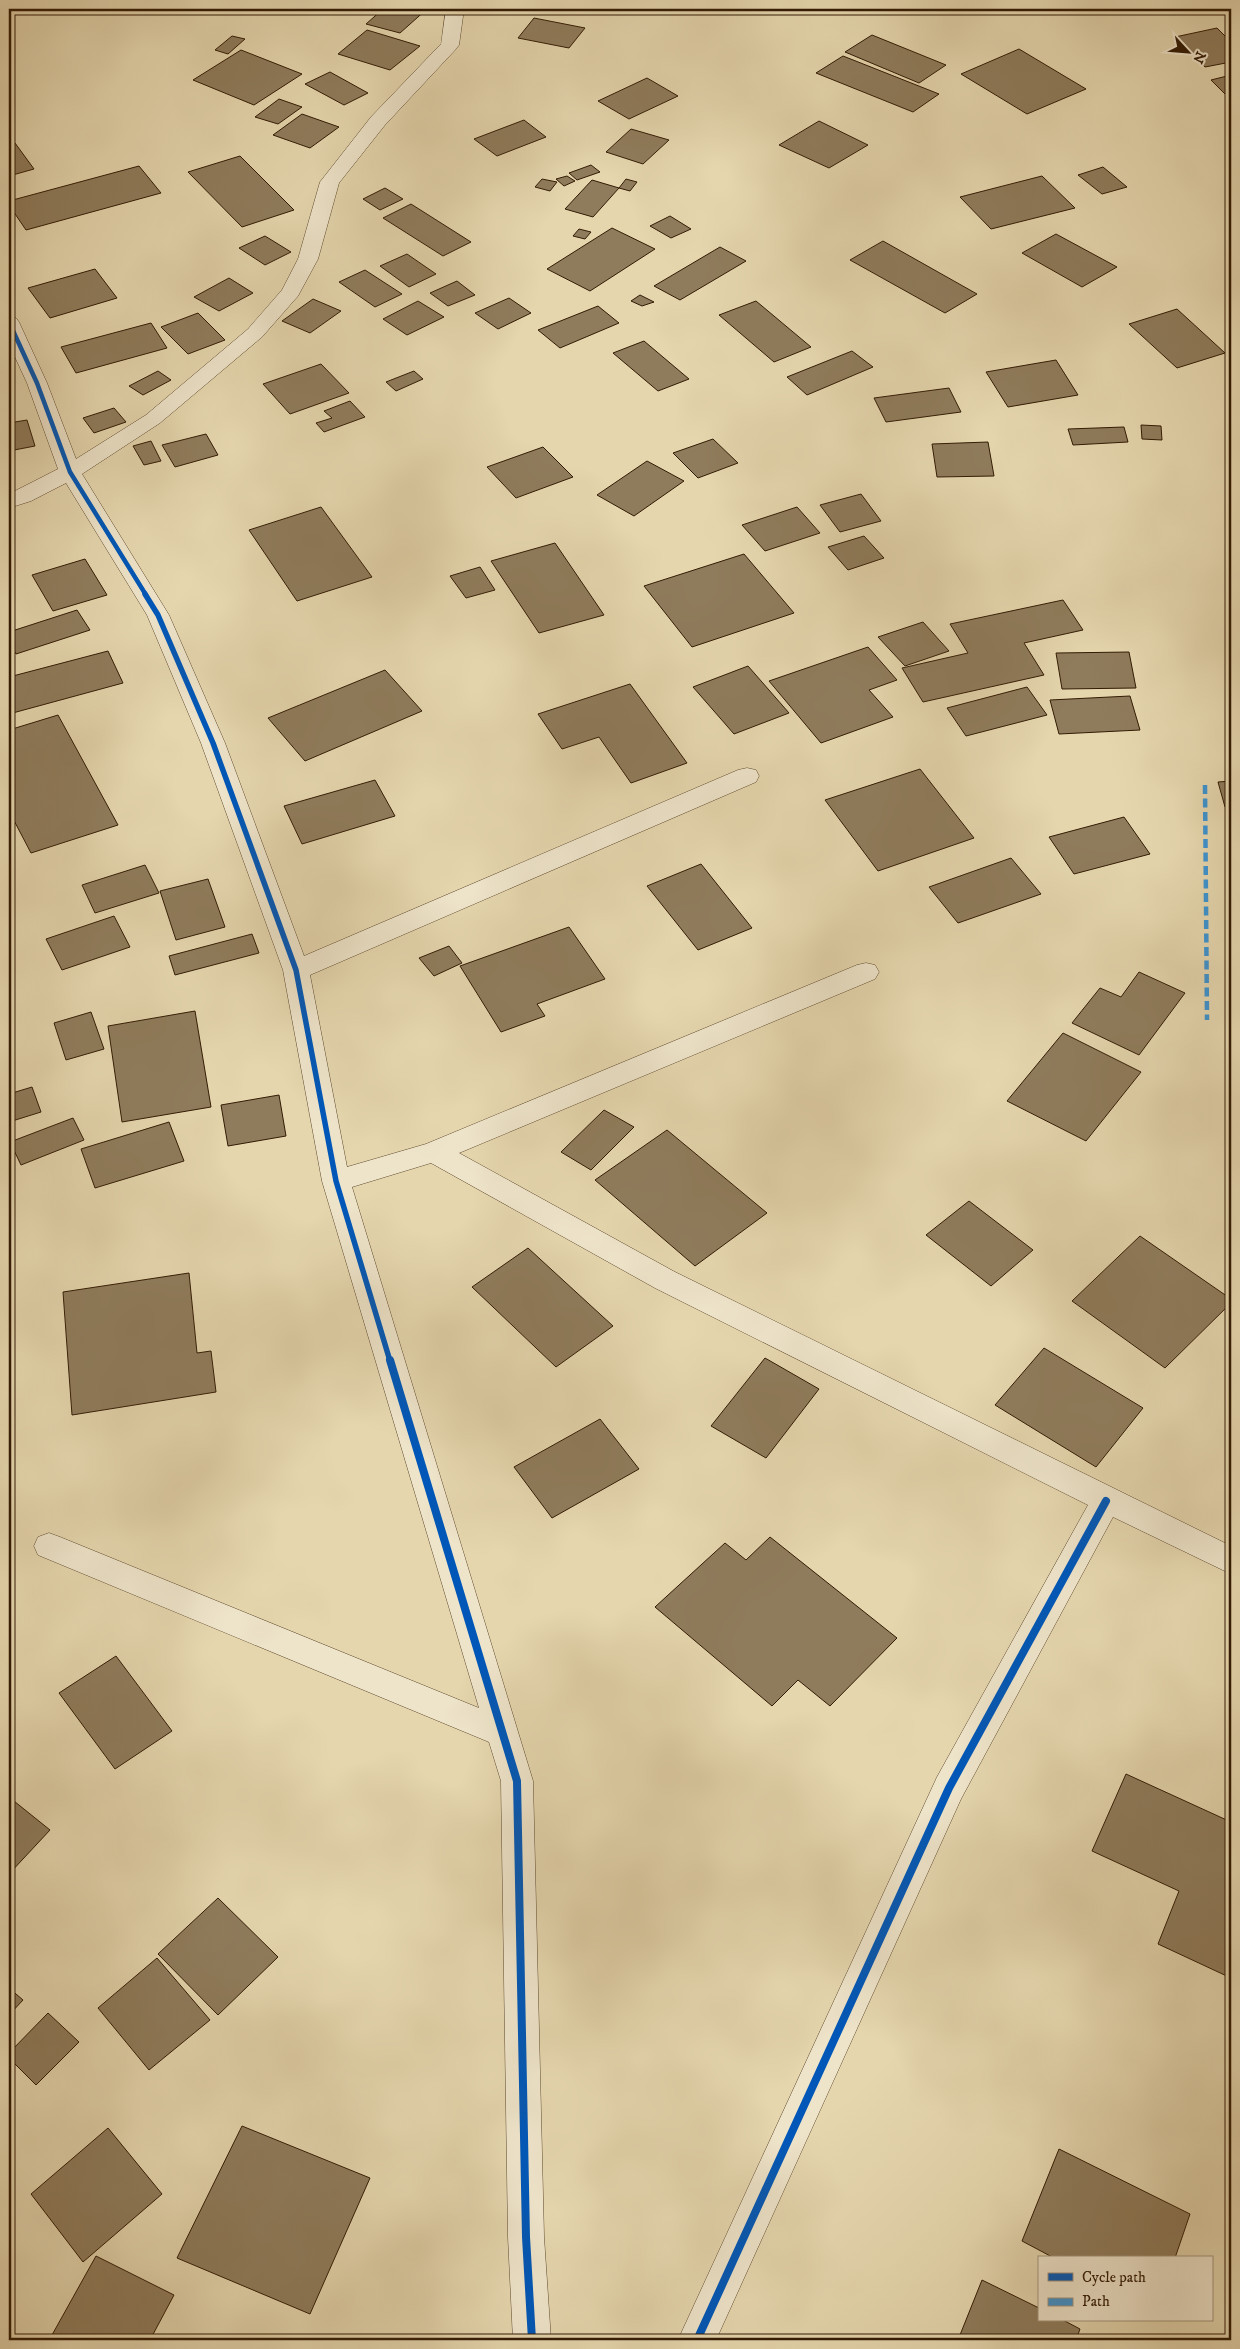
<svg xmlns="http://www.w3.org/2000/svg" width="1240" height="2349" viewBox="0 0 1240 2349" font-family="'IM FELL DW Pica',serif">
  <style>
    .building { fill: #8f7c5c; stroke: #321b04 }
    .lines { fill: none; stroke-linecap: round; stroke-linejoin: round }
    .street-casing { stroke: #5f4a2e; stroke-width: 1 }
    .street { fill: #eee4ca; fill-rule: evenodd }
    .quiet { stroke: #3d94d1; stroke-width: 4.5; stroke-dasharray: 9 4.5; stroke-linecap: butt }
    .cycleway-far2-casing { stroke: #eee4ca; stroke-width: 7 }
    .cycleway-far1-casing { stroke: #eee4ca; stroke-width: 9 }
    .cycleway-casing { stroke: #eee4ca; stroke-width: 11 }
    .cycleway-far2 { stroke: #0057b8; stroke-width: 4.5 }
    .cycleway-far1 { stroke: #0057b8; stroke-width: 5.5 }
    .cycleway { stroke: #0057b8; stroke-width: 8 }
  </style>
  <rect width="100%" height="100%" fill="#e5d6ae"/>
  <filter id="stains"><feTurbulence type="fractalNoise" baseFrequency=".004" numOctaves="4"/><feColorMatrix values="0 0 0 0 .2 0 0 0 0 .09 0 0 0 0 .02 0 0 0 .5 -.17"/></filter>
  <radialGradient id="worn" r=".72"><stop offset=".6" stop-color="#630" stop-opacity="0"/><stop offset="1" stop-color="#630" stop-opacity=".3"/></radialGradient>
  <!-- building -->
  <g class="building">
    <path d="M383 9H427L400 33 366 24Z"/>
    <path d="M534 18 585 28 569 48 518 38Z"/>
    <path d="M1217 28 1231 42V62L1205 67 1175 37Z"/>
    <path d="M367 30 420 46 390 70 338 54Z"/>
    <path d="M872 35 946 65 919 83 845 52Z"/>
    <path d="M232 36 245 39 228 54 215 50Z"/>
    <path d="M1019 49 1086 89 1027 114 961 74Z"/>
    <path d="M241 50 302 74 254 105 193 80Z"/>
    <path d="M843 56 939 94 913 112 816 73Z"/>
    <path d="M330 72 368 93 344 105 305 84Z"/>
    <path d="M1231 75V100L1211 80Z"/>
    <path d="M647 78 678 96 629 119 598 101Z"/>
    <path d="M279 99 302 107 278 124 255 117Z"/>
    <path d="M302 114 339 127 310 148 273 135Z"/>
    <path d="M524 120 546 137 497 156 474 139Z"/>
    <path d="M819 121 868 145 829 168 779 145Z"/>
    <path d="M631 129 669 140 643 164 606 152Z"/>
    <path d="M15 143 34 169 9 176V145Z"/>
    <path d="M240 156 294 210 242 227 188 172Z"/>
    <path d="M591 165 600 172 577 180 569 173Z"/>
    <path d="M139 166 161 193 26 230 9 205V201Z"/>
    <path d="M1103 167 1127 187 1102 194 1078 175Z"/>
    <path d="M567 176 575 181 564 186 556 179Z"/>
    <path d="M1042 176 1075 208 991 229 960 197Z"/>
    <path d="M542 179 557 182 550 191 535 187Z"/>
    <path d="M626 179 637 182 630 191 619 188Z"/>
    <path d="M592 180 619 188 593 217 565 209Z"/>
    <path d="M385 188 403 199 380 210 363 199Z"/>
    <path d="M411 204 471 242 443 256 383 218Z"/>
    <path d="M670 216 691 229 671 238 650 226Z"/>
    <path d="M612 228 655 249 590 291 547 269Z"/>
    <path d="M579 229 591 232 585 239 573 236Z"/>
    <path d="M1056 234 1117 267 1082 287 1022 253Z"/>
    <path d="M265 236 291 252 265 265 239 248Z"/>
    <path d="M883 241 977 294 945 313 850 260Z"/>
    <path d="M720 247 746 261 680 300 654 286Z"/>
    <path d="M407 254 436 274 409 287 380 266Z"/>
    <path d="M95 269 117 298 50 318 28 288Z"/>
    <path d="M365 270 402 294 375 307 339 282Z"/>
    <path d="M229 278 253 293 219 311 194 297Z"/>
    <path d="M457 281 475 295 448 306 430 293Z"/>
    <path d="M640 295 654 302 642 306 631 301Z"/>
    <path d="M509 298 531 313 498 329 475 313Z"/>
    <path d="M313 299 341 311 310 333 282 321Z"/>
    <path d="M418 301 444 317 407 335 383 319Z"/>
    <path d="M756 301 811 347 774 362 719 315Z"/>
    <path d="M598 306 619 323 560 348 538 330Z"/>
    <path d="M1177 309 1225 353 1177 368 1129 324Z"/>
    <path d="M198 313 225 340 188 354 161 327Z"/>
    <path d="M151 323 167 348 76 373 61 347Z"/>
    <path d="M644 341 689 379 658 391 613 353Z"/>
    <path d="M852 351 873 367 807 395 787 377Z"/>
    <path d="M1056 360 1078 395 1008 407 986 372Z"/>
    <path d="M321 364 349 393 290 414 263 384Z"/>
    <path d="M158 371 171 380 143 395 129 386Z"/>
    <path d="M414 371 423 379 396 391 386 382Z"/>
    <path d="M949 388 961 412 886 422 874 398Z"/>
    <path d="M350 401 365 417 324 432 316 423 332 418 324 411Z"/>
    <path d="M114 408 126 422 94 433 83 418Z"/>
    <path d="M27 420 35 446 9 451V423Z"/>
    <path d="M1141 425 1161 426 1162 440 1142 439Z"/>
    <path d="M1124 427 1128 442 1073 445 1068 429Z"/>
    <path d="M206 434 218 455 175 467 162 445Z"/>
    <path d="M713 439 738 463 698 478 673 453Z"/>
    <path d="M151 441 161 461 144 465 133 446Z"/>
    <path d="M988 442 994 476 937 477 932 444Z"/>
    <path d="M543 447 573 477 516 498 487 467Z"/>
    <path d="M647 461 684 481 634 516 597 495Z"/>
    <path d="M861 494 881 521 840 532 820 505Z"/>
    <path d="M321 507 372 577 297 601 249 530Z"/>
    <path d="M797 507 820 533 765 551 742 525Z"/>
    <path d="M864 536 884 558 848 570 828 547Z"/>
    <path d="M555 543 604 615 539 633 491 561Z"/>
    <path d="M744 554 794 613 692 647 644 586Z"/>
    <path d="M85 559 107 595 53 611 32 575Z"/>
    <path d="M480 567 495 590 466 598 450 576Z"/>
    <path d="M1063 600 1083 630 1024 643 1044 675 923 702 902 668 968 653 950 624Z"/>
    <path d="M77 610 90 630 16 654 9 641V632Z"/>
    <path d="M923 622 949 651 905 666 878 637Z"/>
    <path d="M868 647 897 680 869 690 893 717 821 743 769 681Z"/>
    <path d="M108 651 123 683 9 714V677Z"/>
    <path d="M1129 652 1136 688 1062 689 1056 653Z"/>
    <path d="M748 666 789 713 734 734 693 687Z"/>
    <path d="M385 670 422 711 305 761 268 718Z"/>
    <path d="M630 684 687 763 631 783 599 737 562 749 538 714Z"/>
    <path d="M1027 687 1047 715 966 736 947 708Z"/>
    <path d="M1130 696 1140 730 1059 734 1050 700Z"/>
    <path d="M58 715 118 825 31 853 9 811V730Z"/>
    <path d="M920 769 974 838 878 871 825 800Z"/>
    <path d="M375 780 395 816 302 844 284 806Z"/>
    <path d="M1231 781V807H1225L1218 782Z"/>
    <path d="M1124 817 1150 854 1074 874 1049 837Z"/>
    <path d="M1011 858 1041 894 958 923 929 887Z"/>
    <path d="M701 864 752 928 698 950 647 886Z"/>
    <path d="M145 865 159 893 95 913 82 885Z"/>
    <path d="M208 879 225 927 176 940 160 891Z"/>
    <path d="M114 916 130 947 62 970 46 939Z"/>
    <path d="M569 927 605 979 537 1004 545 1016 501 1032 460 966Z"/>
    <path d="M252 934 259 953 175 975 169 956Z"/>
    <path d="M449 946 462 963 434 976 419 958Z"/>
    <path d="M1139 972 1185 993 1139 1055 1072 1023 1100 988 1121 997Z"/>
    <path d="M195 1011 211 1107 122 1122 108 1026Z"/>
    <path d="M91 1012 104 1049 66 1060 54 1023Z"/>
    <path d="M1063 1033 1141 1072 1086 1141 1007 1101Z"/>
    <path d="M32 1087 41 1112 9 1122V1094Z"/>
    <path d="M279 1095 286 1136 228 1146 221 1105Z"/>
    <path d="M604 1110 634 1127 591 1170 561 1152Z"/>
    <path d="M73 1118 84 1140 21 1165 10 1142Z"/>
    <path d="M169 1122 184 1161 95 1188 81 1149Z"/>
    <path d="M667 1130 767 1213 695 1266 595 1180Z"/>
    <path d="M969 1201 1033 1250 991 1286 926 1235Z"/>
    <path d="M1140 1236 1231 1299V1303L1165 1368 1072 1301Z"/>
    <path d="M528 1248 613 1326 556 1367 472 1287Z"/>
    <path d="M189 1273 197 1353 211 1351 216 1392 72 1415 63 1292Z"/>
    <path d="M1044 1348 1143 1408 1096 1467 995 1405Z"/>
    <path d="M765 1358 819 1389 766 1458 711 1426Z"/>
    <path d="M600 1419 639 1469 552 1518 514 1467Z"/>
    <path d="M770 1537 897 1638 830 1706 798 1680 772 1706 655 1607 725 1543 746 1560Z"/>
    <path d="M116 1656 172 1731 115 1769 59 1693Z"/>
    <path d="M1126 1774 1231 1822V1978L1158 1944 1179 1891 1092 1851Z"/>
    <path d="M9 1797 50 1830 9 1874Z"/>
    <path d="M218 1898 278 1957 218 2015 158 1954Z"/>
    <path d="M157 1958 210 2020 149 2070 98 2008Z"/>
    <path d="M9 1988 23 2000 9 2015Z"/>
    <path d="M48 2013 79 2042 36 2085 9 2058V2053Z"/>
    <path d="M242 2126 370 2178 310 2314 177 2258Z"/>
    <path d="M108 2128 162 2194 83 2262 31 2194Z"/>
    <path d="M1059 2149 1190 2214 1175 2258H1054L1022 2241Z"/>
    <path d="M96 2256 174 2295 150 2340H63L52 2335Z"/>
    <path d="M982 2280 1039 2308V2320H1063L1080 2329 1076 2340H958Z"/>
  </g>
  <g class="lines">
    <defs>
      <path id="street" d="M446 9H464L459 45 456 49 385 125 339 183 318 259 298 296 262 337 160 423 82 474 169 615 225 743 304 956 738 770 747 768 756 770 759 776 756 782 310 975 347 1167 426 1144 857 965 866 963 875 965 879 972 875 979 459 1153 675 1272 1231 1546V1574L1113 1517 961 1799 716 2340H678L937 1777 1088 1505 655 1288 431 1163 352 1187 533 1781 544 2237 551 2340H513L508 2237 501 1781 489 1742 38 1555 34 1546 38 1537 49 1533 60 1537 479 1708 322 1181 283 970 201 743 147 615 66 483 31 501 9 508V494L58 469 27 383 9 344V316L16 318 19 322 47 383 76 459 146 415 248 329 282 290 298 259 320 182 371 117 441 44Z"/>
    </defs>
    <!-- street casing -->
    <use href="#street" class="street-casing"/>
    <!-- street -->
    <use href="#street" class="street"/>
    <!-- quiet -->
    <path class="quiet" d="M1205 785 1207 1020"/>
    <defs>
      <path id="cycleway-far2" d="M9 322 37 383 70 472 146 595"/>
      <path id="cycleway-far1" d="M145 594 158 615 213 743 296 970 336 1181 390 1361"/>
      <g id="cycleway">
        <path d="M390 1360 517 1781 526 2237 532 2340"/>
        <path d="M697 2340 949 1788 1106 1501"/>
      </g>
    </defs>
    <!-- cycleway-far2 casing -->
    <use href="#cycleway-far2" class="cycleway-far2-casing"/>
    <!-- cycleway-far1 casing -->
    <use href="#cycleway-far1" class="cycleway-far1-casing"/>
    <!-- cycleway casing -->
    <use href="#cycleway" class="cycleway-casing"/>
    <!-- cycleway-far2 -->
    <use href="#cycleway-far2" class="cycleway-far2"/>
    <!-- cycleway-far1 -->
    <use href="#cycleway-far1" class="cycleway-far1"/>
    <!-- cycleway -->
    <use href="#cycleway" class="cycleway"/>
  </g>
  <!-- margin -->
  <rect width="1240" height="2349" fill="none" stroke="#e5d6ae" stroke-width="30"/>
  <rect x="10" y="10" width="1220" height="2329" fill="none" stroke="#321b04" stroke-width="2.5"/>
  <rect x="15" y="15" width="1210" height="2319" fill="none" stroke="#321b04"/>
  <!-- legend -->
  <rect x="1038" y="2256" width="175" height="65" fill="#eee4ca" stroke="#a3947b"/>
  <rect x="1048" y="2273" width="25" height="8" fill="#0057b8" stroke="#a3947b"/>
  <text x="1082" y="2282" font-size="15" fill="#321b04">Cycle path</text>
  <rect x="1048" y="2298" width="25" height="8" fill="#3d94d1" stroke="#a3947b"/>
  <text x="1082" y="2306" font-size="15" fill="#321b04">Path</text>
  <!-- north arrow -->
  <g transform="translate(1188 52) rotate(116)" stroke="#eee4ca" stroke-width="4" paint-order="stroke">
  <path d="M0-4L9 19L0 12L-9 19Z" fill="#321b04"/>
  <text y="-8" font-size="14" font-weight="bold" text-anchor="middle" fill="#321b04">N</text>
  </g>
  <rect width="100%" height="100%" filter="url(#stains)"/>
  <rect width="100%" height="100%" fill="url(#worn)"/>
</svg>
